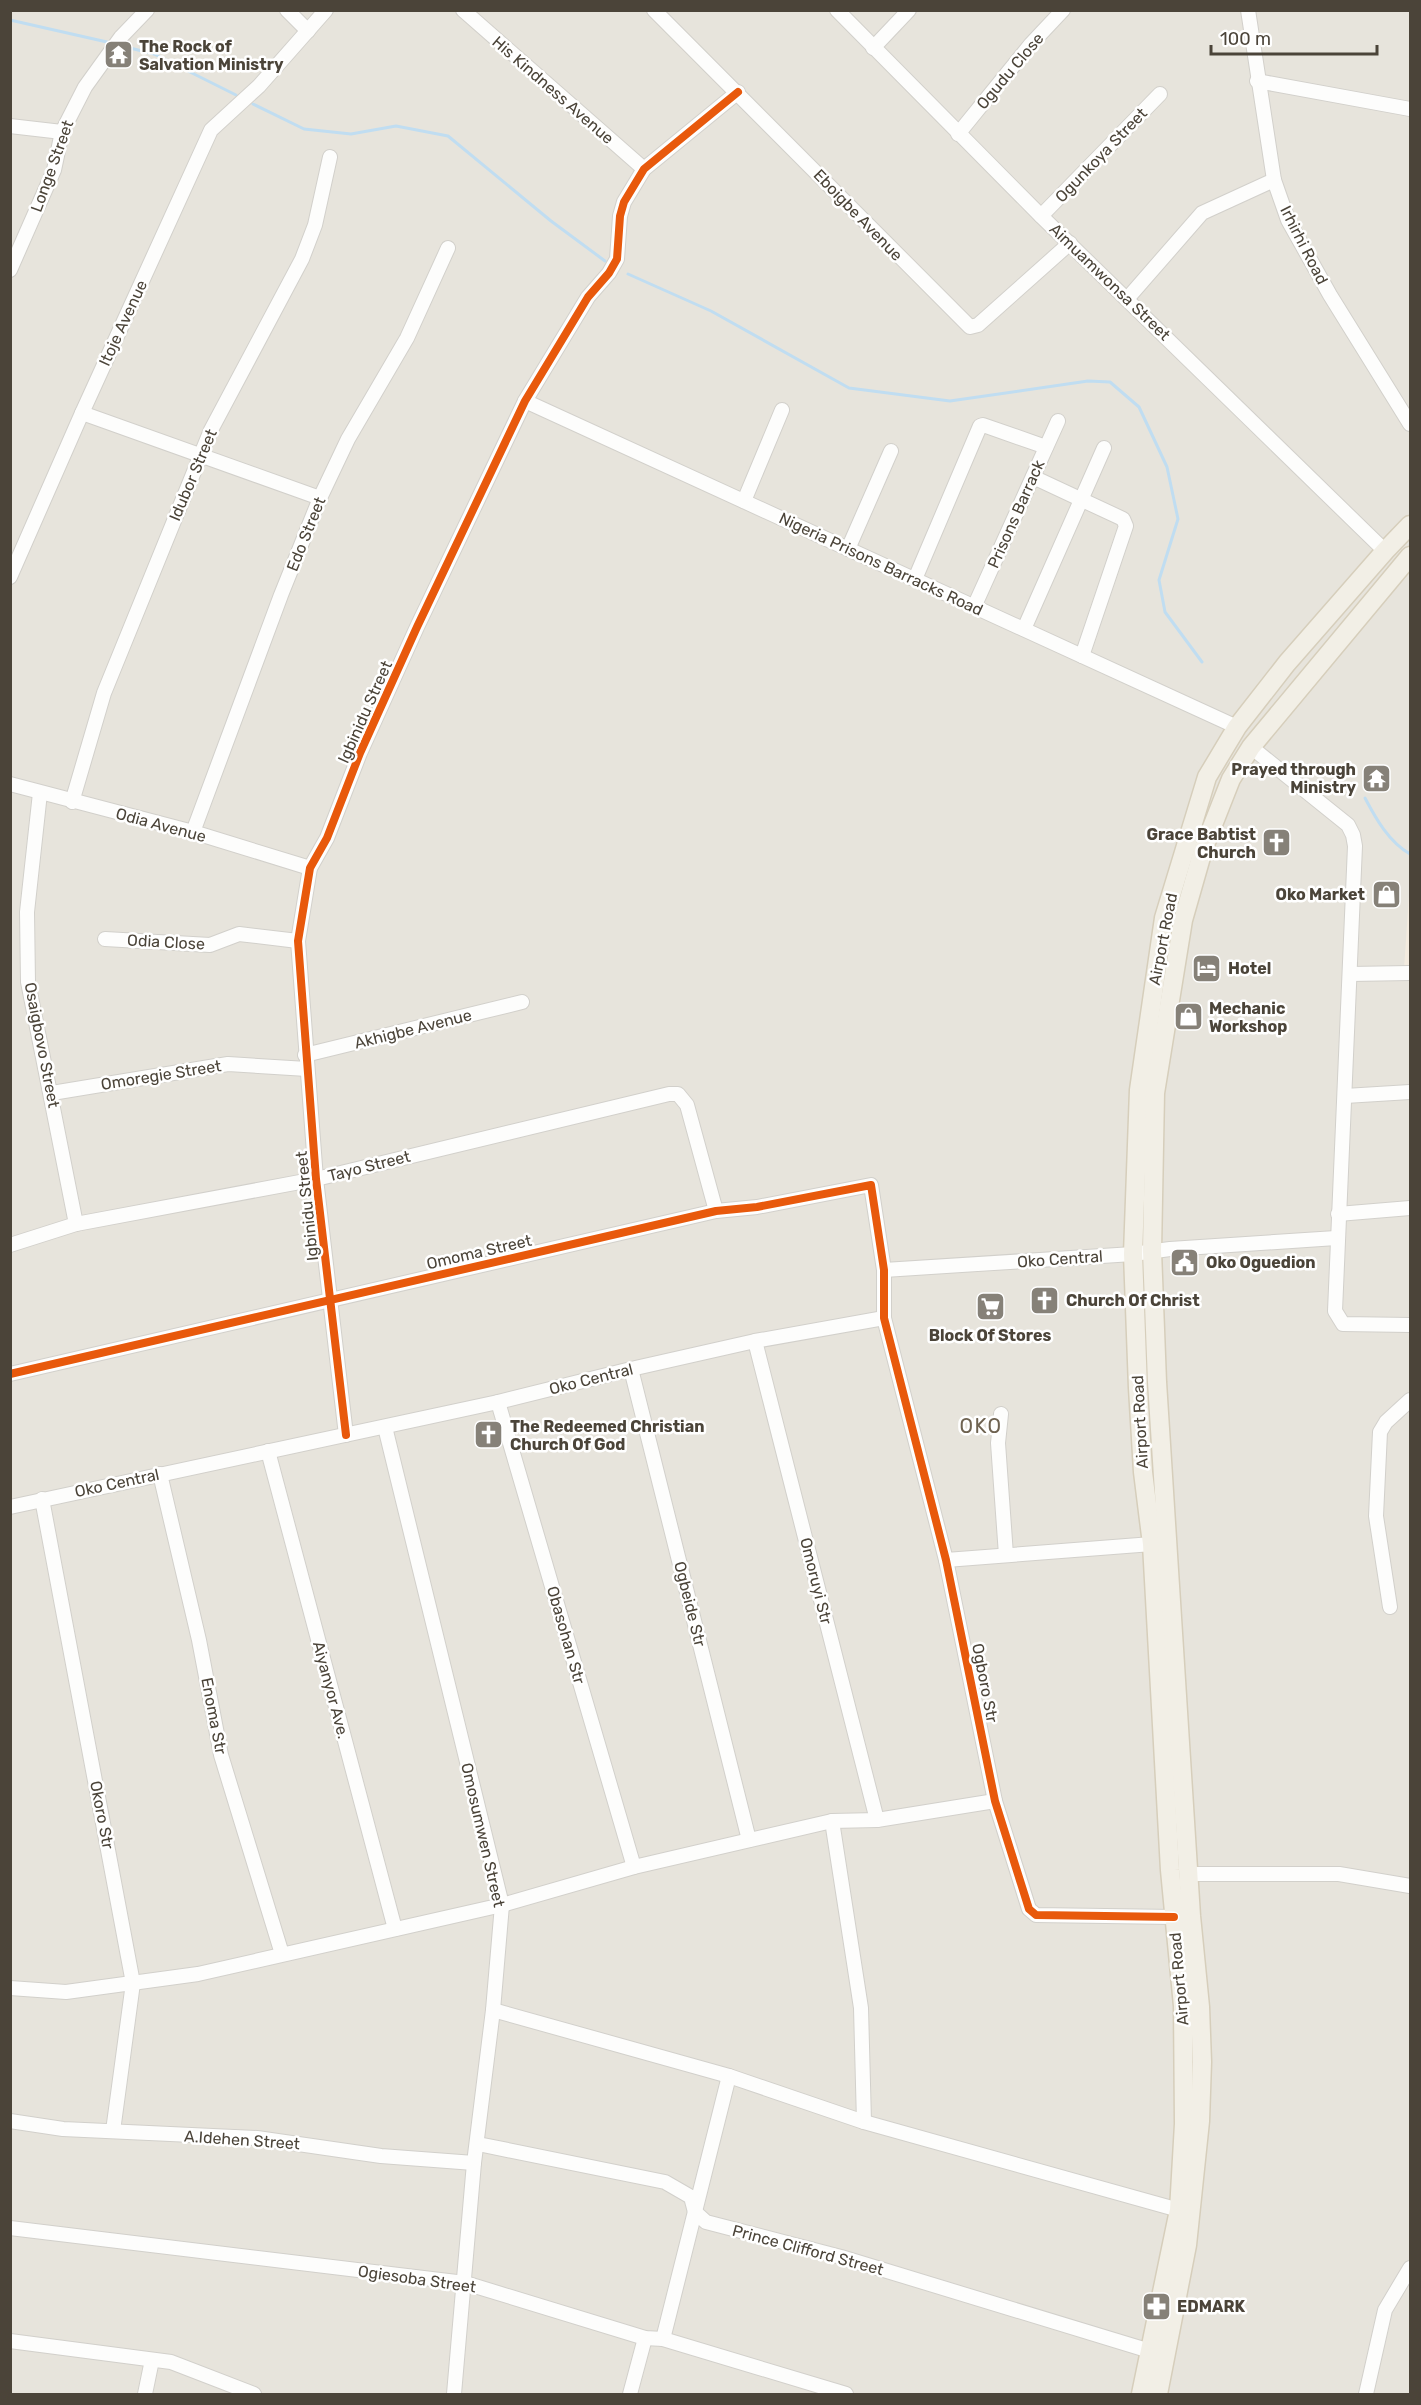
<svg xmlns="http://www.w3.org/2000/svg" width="1421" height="2405" viewBox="0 0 1421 2405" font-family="Rubik,sans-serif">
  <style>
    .residential { fill: #e7e4dc }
    .commercial { fill: #f3ebdf }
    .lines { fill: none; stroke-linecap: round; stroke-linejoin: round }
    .stream { stroke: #c0ddf1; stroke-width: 3 }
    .minor-casing { stroke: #d2d0cb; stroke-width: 16 }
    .major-casing { stroke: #d6cebb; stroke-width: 21 }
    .minor { stroke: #fdfdfc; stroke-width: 14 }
    .major { stroke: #f2efe6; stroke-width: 18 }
    .cycleway-casing { stroke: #fff; stroke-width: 11 }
    .cycleway { stroke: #e8590c; stroke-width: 8 }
    .labels { text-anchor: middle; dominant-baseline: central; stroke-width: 5; stroke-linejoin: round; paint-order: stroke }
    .poi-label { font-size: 16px; font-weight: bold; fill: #4b4439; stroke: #fff; text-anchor: start }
    .street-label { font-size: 16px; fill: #4b4439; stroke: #fff }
    .quarter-label { font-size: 20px; letter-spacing: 1.5px; fill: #6e6250; stroke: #fff }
  </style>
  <rect width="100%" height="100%" fill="#f4f2ee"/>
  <!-- residential -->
  <rect class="residential" x="11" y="11" width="1399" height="2383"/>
  <!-- commercial -->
  <path class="commercial" d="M1409 895H1410V969H1404Z"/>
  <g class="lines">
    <!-- stream -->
    <g class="stream">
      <path d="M10 20 107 42"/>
      <path d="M126 47 154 54 236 95"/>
      <path d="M253 104 304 129 351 134 396 126 448 136 551 221 605 261"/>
      <path d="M628 274 711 311 849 388 950 401 1088 381 1110 382 1139 407 1167 467 1178 519 1159 580 1165 612 1202 662"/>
      <path d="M1365 798C1376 819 1389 842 1410 854"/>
    </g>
    <defs>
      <g id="minor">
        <path d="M287 10 308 31"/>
        <path d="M463 10 644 169"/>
        <path d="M654 10 970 327 978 325 1070 243"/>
        <path d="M837 10 1041 216 1385 551"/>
        <path d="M1248 10 1274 180 1288 220 1330 295 1410 424"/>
        <path d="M873 48 909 10"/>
        <path d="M1257 81 1410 109"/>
        <path d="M10 126 62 132"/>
        <path d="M958 134 1031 44 1063 10"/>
        <path d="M1041 216 1160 94"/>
        <path d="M10 270 54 170 62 132 85 87 121 37 147 10"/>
        <path d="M1127 299 1202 213 1274 180"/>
        <path d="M525 401 1237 727"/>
        <path d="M82 413 320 498"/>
        <path d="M1033 477 1123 519 1126 526 1082 656"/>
        <path d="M744 501 782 410"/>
        <path d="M848 549 891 451"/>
        <path d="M10 577 82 413 211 130 259 86 326 10"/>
        <path d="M915 579 980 426 983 425 1046 447"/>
        <path d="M974 607 1058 421"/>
        <path d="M1024 629 1104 448"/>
        <path d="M1251 747 1348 825 1353 835 1355 846 1335 1311 1343 1324 1410 1325"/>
        <path d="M10 784 193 832 310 868"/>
        <path d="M40 793 27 912 28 982 76 1224"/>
        <path d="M72 802 104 693 211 430 302 259 315 225 330 157"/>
        <path d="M193 832 281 595 320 498 348 439 407 338 448 248"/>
        <path d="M105 939 210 945 239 934 298 941"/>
        <path d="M1350 974 1410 973"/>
        <path d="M305 1055 522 1002"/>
        <path d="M52 1093 228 1064 307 1069"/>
        <path d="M1345 1096 1410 1092"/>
        <path d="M1338 1214 1410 1208"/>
        <path d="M10 1245 76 1224 316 1179 669 1094H678L687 1105 716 1211"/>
        <path d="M884 1270 1133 1254 1170 1249 1336 1238"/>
        <path d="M755 1341 877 1820"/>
        <path d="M631 1369 749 1840"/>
        <path d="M10 1374 716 1211 757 1207 871 1185 884 1270V1318L946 1560 995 1801 1029 1909 1036 1915 1174 1917"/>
        <path d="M498 1402 634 1867"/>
        <path d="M1001 1414 998 1443 1006 1555"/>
        <path d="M385 1427 502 1905 493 2010 474 2163 454 2394"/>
        <path d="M346 1435 316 1179 298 941 310 868 327 838 360 753 417 627 525 401 588 297 609 273 617 259 620 216 624 202 644 169 738 92"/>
        <path d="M268 1451 395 1929"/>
        <path d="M160 1474 199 1640 221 1755 282 1954"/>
        <path d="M42 1499 133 1983 113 2131"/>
        <path d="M10 1507 498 1402 631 1369 755 1341 884 1318"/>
        <path d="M946 1560 1152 1544"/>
        <path d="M1390 1607 1376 1516 1380 1432 1386 1422 1410 1400"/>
        <path d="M832 1821 861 2008 864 2122"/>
        <path d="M1188 1874H1339L1410 1886"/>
        <path d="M10 1988 66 1992 198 1974 502 1905 634 1867 832 1821 877 1820 995 1801"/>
        <path d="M493 2010 729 2076 864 2122 1179 2210"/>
        <path d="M10 2121 63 2129 257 2138 381 2156 474 2163"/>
        <path d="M478 2144 665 2182 691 2197 695 2212 706 2222 841 2257 1150 2351"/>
        <path d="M10 2228 465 2283 645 2338 663 2339 846 2394"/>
        <path d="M663 2339 729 2076"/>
        <path d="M10 2341 171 2362 254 2394"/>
        <path d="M145 2394 152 2360"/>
        <path d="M630 2394 645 2338"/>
        <path d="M1366 2394 1385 2310 1410 2268"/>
      </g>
      <g id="major">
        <path d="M1141 2394 1179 2210 1184 2124 1183 2006 1170 1870 1152 1544 1143 1472 1138 1388 1133 1254 1139 1090 1164 918 1207 777 1237 727 1287 663 1385 551 1410 525"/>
        <path d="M1158 2394 1187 2245 1200 2121 1202 2062 1200 2007 1191 1916 1157 1382 1152 1251 1155 1093 1183 920 1203 850 1231 779 1251 747 1410 556"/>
      </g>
    </defs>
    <!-- minor casing -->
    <use href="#minor" class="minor-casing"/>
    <!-- major casing -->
    <use href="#major" class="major-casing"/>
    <!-- minor -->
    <use href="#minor" class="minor"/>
    <!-- major -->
    <use href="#major" class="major"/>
    <defs>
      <g id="cycleway">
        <path d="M10 1374 716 1211 757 1207 871 1185 884 1270V1318L946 1560 995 1801 1029 1909 1036 1915 1174 1917"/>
        <path d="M346 1435 316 1179 298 941 310 868 327 838 360 753 417 627 525 401 588 297 609 273 617 259 620 216 624 202 644 169 738 92"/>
      </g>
    </defs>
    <!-- cycleway casing -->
    <use href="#cycleway" class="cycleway-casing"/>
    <!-- cycleway -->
    <use href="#cycleway" class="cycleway"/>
  </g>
  <!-- icons -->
  <defs>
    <symbol id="temple-square" viewBox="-11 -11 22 22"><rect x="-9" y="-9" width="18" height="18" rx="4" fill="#868178" stroke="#fff"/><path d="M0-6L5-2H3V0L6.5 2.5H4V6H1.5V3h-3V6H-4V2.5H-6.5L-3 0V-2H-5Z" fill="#fff"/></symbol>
    <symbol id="church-square" viewBox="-11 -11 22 22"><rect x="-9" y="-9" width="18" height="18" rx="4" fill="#868178" stroke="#fff"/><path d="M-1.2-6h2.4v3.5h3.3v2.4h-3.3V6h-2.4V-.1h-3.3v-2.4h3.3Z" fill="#fff"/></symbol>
    <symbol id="shop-square" viewBox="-11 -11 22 22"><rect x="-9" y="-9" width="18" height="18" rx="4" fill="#868178" stroke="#fff"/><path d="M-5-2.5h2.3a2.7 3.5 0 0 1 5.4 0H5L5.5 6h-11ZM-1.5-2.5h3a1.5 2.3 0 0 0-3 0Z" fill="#fff"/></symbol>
    <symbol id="hotel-square" viewBox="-11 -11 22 22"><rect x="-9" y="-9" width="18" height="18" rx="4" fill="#868178" stroke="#fff"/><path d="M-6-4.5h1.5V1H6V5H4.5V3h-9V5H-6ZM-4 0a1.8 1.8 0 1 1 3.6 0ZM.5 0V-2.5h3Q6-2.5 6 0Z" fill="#fff"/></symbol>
    <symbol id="civic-square" viewBox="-11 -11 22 22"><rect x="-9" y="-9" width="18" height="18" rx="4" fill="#868178" stroke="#fff"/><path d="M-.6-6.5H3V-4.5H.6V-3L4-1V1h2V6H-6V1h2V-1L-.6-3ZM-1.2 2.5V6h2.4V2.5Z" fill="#fff"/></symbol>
    <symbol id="supermarket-square" viewBox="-11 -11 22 22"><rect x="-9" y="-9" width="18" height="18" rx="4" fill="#868178" stroke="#fff"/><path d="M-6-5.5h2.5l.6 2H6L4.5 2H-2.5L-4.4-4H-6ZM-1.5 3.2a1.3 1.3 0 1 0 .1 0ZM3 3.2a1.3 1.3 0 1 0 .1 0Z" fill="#fff"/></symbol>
    <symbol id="pharmacy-square" viewBox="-11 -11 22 22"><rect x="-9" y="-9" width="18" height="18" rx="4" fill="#868178" stroke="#fff"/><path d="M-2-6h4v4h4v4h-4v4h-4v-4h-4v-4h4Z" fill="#fff"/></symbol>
  </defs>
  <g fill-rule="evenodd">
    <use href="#temple-square" x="102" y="38" width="33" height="33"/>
    <use href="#temple-square" x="1360" y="762" width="33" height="33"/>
    <use href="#church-square" x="1260" y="826" width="33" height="33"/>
    <use href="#shop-square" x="1370" y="878" width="33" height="33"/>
    <use href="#hotel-square" x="1190" y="952" width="33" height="33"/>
    <use href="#shop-square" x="1172" y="1000" width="33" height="33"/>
    <use href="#civic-square" x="1168" y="1246" width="33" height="33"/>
    <use href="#church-square" x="1028" y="1284" width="33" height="33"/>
    <use href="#supermarket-square" x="974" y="1290" width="33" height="33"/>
    <use href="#church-square" x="472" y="1418" width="33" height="33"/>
    <use href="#pharmacy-square" x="1140" y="2290" width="33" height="33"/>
  </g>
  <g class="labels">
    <!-- poi labels -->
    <g class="poi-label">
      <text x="139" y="46">The Rock of<tspan x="139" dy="18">Salvation Ministry</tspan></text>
      <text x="1356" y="769" text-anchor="end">Prayed through<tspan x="1356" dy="18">Ministry</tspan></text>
      <text x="1256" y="834" text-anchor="end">Grace Babtist<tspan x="1256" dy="18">Church</tspan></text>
      <text x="1365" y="894" text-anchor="end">Oko Market</text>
      <text x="1228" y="968">Hotel</text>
      <text x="1209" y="1008">Mechanic<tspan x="1209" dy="18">Workshop</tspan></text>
      <text x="1206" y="1262">Oko Oguedion</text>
      <text x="1066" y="1300">Church Of Christ</text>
      <text x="990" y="1335" text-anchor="middle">Block Of Stores</text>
      <text x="510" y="1426">The Redeemed Christian<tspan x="510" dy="18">Church Of God</tspan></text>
      <text x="1177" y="2306">EDMARK</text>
    </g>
    <!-- street labels -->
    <g class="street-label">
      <text transform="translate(1010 71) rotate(-50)">Ogudu Close</text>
      <text transform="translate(553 90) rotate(41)">His Kindness Avenue</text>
      <text transform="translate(1101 155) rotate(-46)">Ogunkoya Street</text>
      <text transform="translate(52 166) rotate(-70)">Longe Street</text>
      <text transform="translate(858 215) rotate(46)">Eboigbe Avenue</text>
      <text transform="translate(1304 245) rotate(63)">Irhirhi Road</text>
      <text transform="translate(1110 282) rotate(44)">Aimuamwonsa Street</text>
      <text transform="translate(123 323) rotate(-65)">Itoje Avenue</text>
      <text transform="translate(193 475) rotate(-67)">Idubor Street</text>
      <text transform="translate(1016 514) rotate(-66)">Prisons Barrack</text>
      <text transform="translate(306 534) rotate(-68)">Edo Street</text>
      <text transform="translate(881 564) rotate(25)">Nigeria Prisons Barracks Road</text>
      <text transform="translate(365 712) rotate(-66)">Igbinidu Street</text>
      <text transform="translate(161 825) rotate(15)">Odia Avenue</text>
      <text transform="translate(1163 939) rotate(-79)">Airport Road</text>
      <text transform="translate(166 942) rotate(3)">Odia Close</text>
      <text transform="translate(413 1029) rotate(-14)">Akhigbe Avenue</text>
      <text transform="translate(42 1045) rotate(79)">Osaigbovo Street</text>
      <text transform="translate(161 1075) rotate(-9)">Omoregie Street</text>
      <text transform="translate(369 1166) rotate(-14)">Tayo Street</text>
      <text transform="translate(307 1206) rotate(-96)">Igbinidu Street</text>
      <text transform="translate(479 1252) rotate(-13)">Omoma Street</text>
      <text transform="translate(1060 1259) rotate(-4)">Oko Central</text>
      <text transform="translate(591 1379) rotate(-14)">Oko Central</text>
      <text transform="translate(1140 1422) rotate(-93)">Airport Road</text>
      <text transform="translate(117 1483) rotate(-12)">Oko Central</text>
      <text transform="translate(816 1581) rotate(76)">Omoruyi Str</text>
      <text transform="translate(690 1604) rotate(76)">Ogbeide Str</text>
      <text transform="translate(566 1635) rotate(74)">Obasohan Str</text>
      <text transform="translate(985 1683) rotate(79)">Ogboro Str</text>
      <text transform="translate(331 1690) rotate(75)">Aiyanyor Ave.</text>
      <text transform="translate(214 1716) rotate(79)">Enoma Str</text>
      <text transform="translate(102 1815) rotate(79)">Okoro Str</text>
      <text transform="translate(483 1835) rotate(77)">Omosumwen Street</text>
      <text transform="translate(1179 1979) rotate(-95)">Airport Road</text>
      <text transform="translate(242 2140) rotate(4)">A.Idehen Street</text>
      <text transform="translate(808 2250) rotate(15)">Prince Clifford Street</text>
      <text transform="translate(417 2279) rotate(8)">Ogiesoba Street</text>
    </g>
    <!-- quarter labels -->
    <g class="quarter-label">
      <text x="981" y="1426">OKO</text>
    </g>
  </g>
  <!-- border -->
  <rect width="1421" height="2405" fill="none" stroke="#4b4439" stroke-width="24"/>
  <!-- scale -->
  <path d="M1211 45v9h166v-9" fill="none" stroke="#4b4439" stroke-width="3"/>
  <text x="1220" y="45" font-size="18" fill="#4b4439" stroke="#ffffff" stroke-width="4.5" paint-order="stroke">100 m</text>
</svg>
